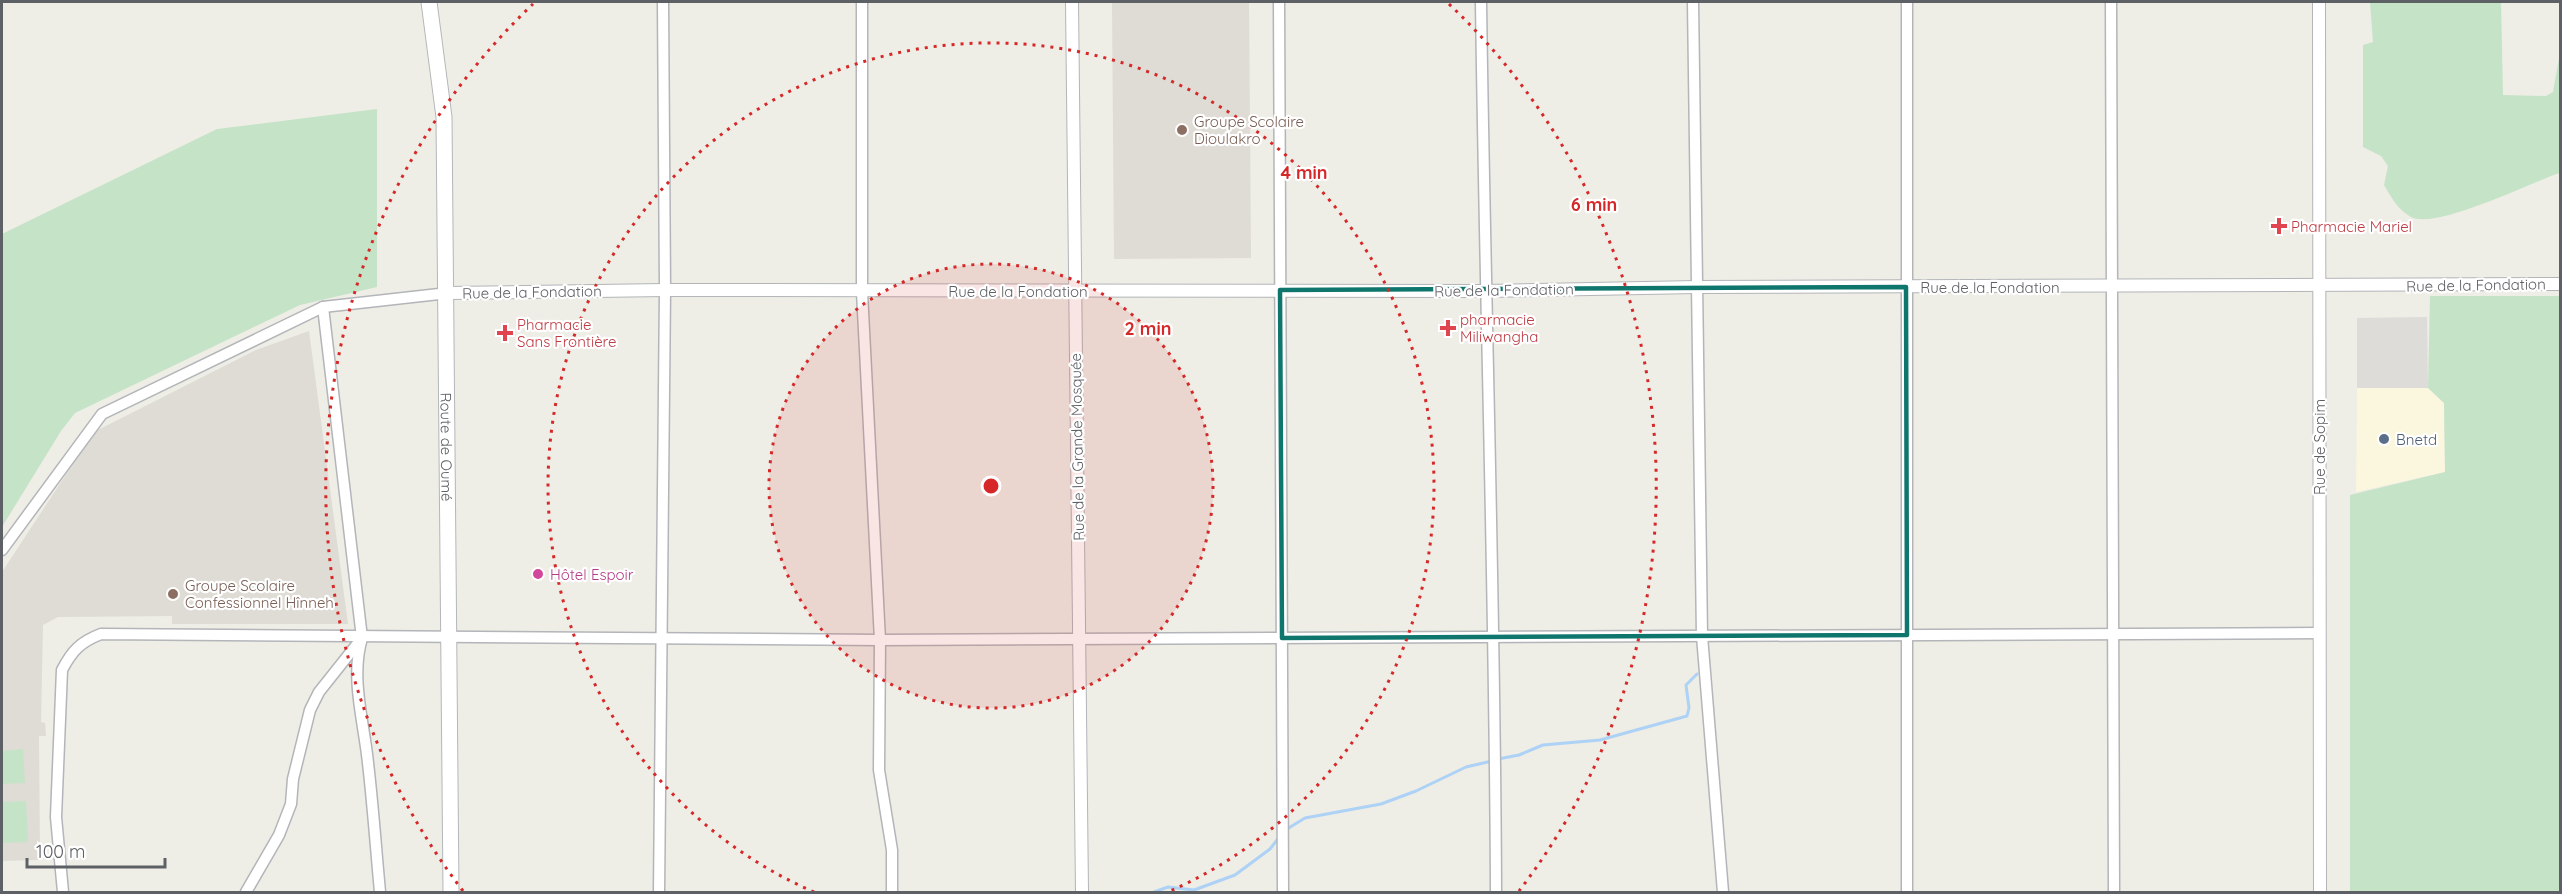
<svg xmlns="http://www.w3.org/2000/svg" width="2562" height="894" viewBox="0 0 2562 894" font-family="Quicksand,sans-serif">
  <style>
    .commercial { fill: #fbf6de }
    .industrial { fill: #dddcd8 }
    .education { fill: #dedcd4 }
    .green { fill: #c5e3c7 }
    .lines { fill: none; stroke-linecap: round; stroke-linejoin: round }
    .stream { stroke: #add2f6; stroke-width: 3 }
    .minor-casing { stroke: #b3b5b9; stroke-width: 13 }
    .tertiary-casing { stroke: #b3b5b9; stroke-width: 14 }
    .secondary-casing { stroke: #b4b7bb; stroke-width: 17 }
    .minor { stroke: #fff; stroke-width: 10 }
    .tertiary { stroke: #fff; stroke-width: 12 }
    .secondary { stroke: #fff; stroke-width: 15 }
    .marked { fill: none; stroke: #0f766e; stroke-width: 4.5; stroke-linejoin: round }
    .ring { fill: none; stroke: #d62828; stroke-width: 3; stroke-dasharray: 3 6 }
    .education-dot { fill: #8d6e63; stroke: #fff; stroke-width: 2 }
    .health-dot { fill: #e0444e; stroke: #fff; stroke-width: 2 }
    .service-dot { fill: #5c6f8a; stroke: #fff; stroke-width: 2 }
    .hotel-dot { fill: #d1479c; stroke: #fff; stroke-width: 2 }
    .labels { text-anchor: middle; dominant-baseline: central; stroke-width: 4.5; stroke-linejoin: round; paint-order: stroke }
    .education-label { font-size: 15px; fill: #785e54; stroke: #fff; text-anchor: start }
    .health-label { font-size: 15px; fill: #be3a42; stroke: #fff; text-anchor: start }
    .street-label { font-size: 15px; fill: #5d6064; stroke: #fff }
    .service-label { font-size: 15px; fill: #4e5e75; stroke: #fff; text-anchor: start }
    .hotel-label { font-size: 15px; fill: #b23c85; stroke: #fff; text-anchor: start }
    .centre { fill: #d62828; stroke: #fff; stroke-width: 3 }
    .ring-label { font-size: 18px; text-anchor: middle; font-weight: bold; fill: #d62828; stroke: #fff; stroke-width: 4.5; stroke-linejoin: round; paint-order: stroke }
  </style>
  <rect width="100%" height="100%" fill="#eeede6"/>
  <!-- commercial -->
  <path class="commercial" d="M2357 388H2428L2444 403 2445 472 2356 492Z"/>
  <!-- industrial -->
  <path class="industrial" d="M2427 317 2428 388H2357V318Z"/>
  <!-- education -->
  <g class="education">
    <path d="M1112 2H1249L1251 258 1114 259Z"/>
    <path d="M309 331 348 624H172V616L58 617 43 625 41 722 45 723 46 736H39L40 860 2 861V572L94 432 256 350Z"/>
  </g>
  <!-- green -->
  <g class="green">
    <path d="M2370 2H2501L2503 95 2546 96 2553 92 2560 53V173C2531 182 2437 230 2411 217 2398 210 2391 197 2384 185L2388 166 2381 156 2363 147V45L2373 42Z"/>
    <path d="M377 109V287L300 305 75 413 61 431 2 527V234L217 129Z"/>
    <path d="M2430 296H2560V892H2350V495L2445 472 2444 403 2428 388Z"/>
    <path d="M23 749 25 783 3 784 2 751Z"/>
    <path d="M26 801 28 842 2 843V802Z"/>
  </g>
  <g class="lines">
    <!-- stream -->
    <g class="stream">
      <path d="M1498 759 1519 755 1543 745 1600 740 1687 716 1689 708 1686 685 1697 674"/>
      <path d="M1287 829 1305 818 1381 804 1416 791 1466 767 1492 761"/>
      <path d="M1154 892 1168 887 1194 890 1235 875 1270 849 1280 836"/>
    </g>
    <defs>
      <g id="minor">
        <path d="M862 2V292L880 640 879 770 892 850V892"/>
        <path d="M1279 2 1283 892"/>
        <path d="M1481 2C1485 299 1495 595 1496 892"/>
        <path d="M1693 2 1702 636 1723 892"/>
        <path d="M1907 2V892"/>
        <path d="M2111 2 2114 892"/>
        <path d="M323 307 362 638C350 678 364 722 368 763 373 806 376 849 380 892"/>
        <path d="M2 550 102 414 323 307 448 293"/>
        <path d="M63 892 56 817 62 670C72 651 80 642 101 634L880 640 2319 633"/>
        <path d="M246 892 279 835 291 804 293 779 310 710 319 692 358 643"/>
        <path d="M659 892 665 290 663 2"/>
      </g>
      <g id="tertiary">
        <path d="M1072 2C1073 299 1081 595 1082 892"/>
        <path d="M2319 2 2320 892"/>
        <path d="M448 293 665 290 1485 291 1697 287 2560 284"/>
      </g>
      <g id="secondary">
        <path id="s1" d="M429 2 444 117 451 892"/>
      </g>
    </defs>
    <!-- minor casing -->
    <use href="#minor" class="minor-casing"/>
    <!-- tertiary casing -->
    <use href="#tertiary" class="tertiary-casing"/>
    <!-- secondary casing -->
    <use href="#secondary" class="secondary-casing"/>
    <!-- minor -->
    <use href="#minor" class="minor"/>
    <!-- tertiary -->
    <use href="#tertiary" class="tertiary"/>
    <!-- secondary -->
    <use href="#secondary" class="secondary"/>
  </g>
  <!-- marked area -->
  <path class="marked" d="M1906 287 1907 635 1282 638 1280 290Z"/>
  <!-- distance rings -->
  <circle cx="991" cy="486" r="222" fill="#d62828" fill-opacity=".12"/>
  <g class="ring">
    <circle cx="991" cy="486" r="222"/>
    <path d="M814 892A443 443 0 1 1 1168 892"/>
    <path d="M463 891A665 665 0 0 1 533 4M1449 4A665 665 0 0 1 1519 891"/>
  </g>
  <!-- markers -->
  <g class="education-dot">
    <circle cx="1182" cy="130" r="6"/>
    <circle cx="173" cy="594" r="6"/>
  </g>
  <g class="health-dot">
    <path d="M2276 217h6v6h6v6h-6v6h-6v-6h-6v-6h6z"/>
    <path d="M1445 319h6v6h6v6h-6v6h-6v-6h-6v-6h6z"/>
    <path d="M502 324h6v6h6v6h-6v6h-6v-6h-6v-6h6z"/>
  </g>
  <circle class="service-dot" cx="2384" cy="439" r="6"/>
  <circle class="hotel-dot" cx="538" cy="574" r="6"/>
  <g class="labels">
    <!-- education labels -->
    <g class="education-label">
      <text x="1194" y="121">Groupe Scolaire<tspan x="1194" dy="17">Dioulakro</tspan></text>
      <text x="185" y="585">Groupe Scolaire<tspan x="185" dy="17">Confessionnel Hînneh</tspan></text>
    </g>
    <!-- health labels -->
    <g class="health-label">
      <text x="2291" y="226">Pharmacie Mariel</text>
      <text x="1460" y="319">pharmacie<tspan x="1460" dy="17">Miliwangha</tspan></text>
      <text x="517" y="324">Pharmacie<tspan x="517" dy="17">Sans Frontière</tspan></text>
    </g>
    <!-- street labels -->
    <g class="street-label">
      <text transform="translate(2476 285) rotate(-1)">Rue de la Fondation</text>
      <text x="1990" y="287">Rue de la Fondation</text>
      <text transform="translate(1504 290) rotate(-1)">Rue de la Fondation</text>
      <text x="1018" y="291">Rue de la Fondation</text>
      <text transform="translate(532 292) rotate(-1)">Rue de la Fondation</text>
      <text stroke="none"><textPath href="#s1" startOffset="446">Route de Oumé</textPath></text>
      <text transform="translate(1077 447) rotate(-91)">Rue de la Grande Mosquée</text>
      <text transform="translate(2319 447) rotate(-90)">Rue de Sopim</text>
    </g>
    <!-- service labels -->
    <g class="service-label">
      <text x="2396" y="439">Bnetd</text>
    </g>
    <!-- hotel labels -->
    <g class="hotel-label">
      <text x="550" y="574">Hôtel Espoir</text>
    </g>
  </g>
  <circle cx="991" cy="486" r="9" class="centre"/>
  <g class="ring-label">
    <text x="1304" y="179">4 min</text>
    <text x="1594" y="211">6 min</text>
    <text x="1148" y="335">2 min</text>
  </g>
  <!-- border -->
  <rect width="2562" height="894" fill="none" stroke="#5d6064" stroke-width="6"/>
  <!-- scale -->
  <path d="M27 858v9h138v-9" fill="none" stroke="#5d6064" stroke-width="3"/>
  <text x="36" y="858" font-size="18" fill="#5d6064" stroke="#ffffff" stroke-width="4.5" paint-order="stroke">100 m</text>
</svg>
